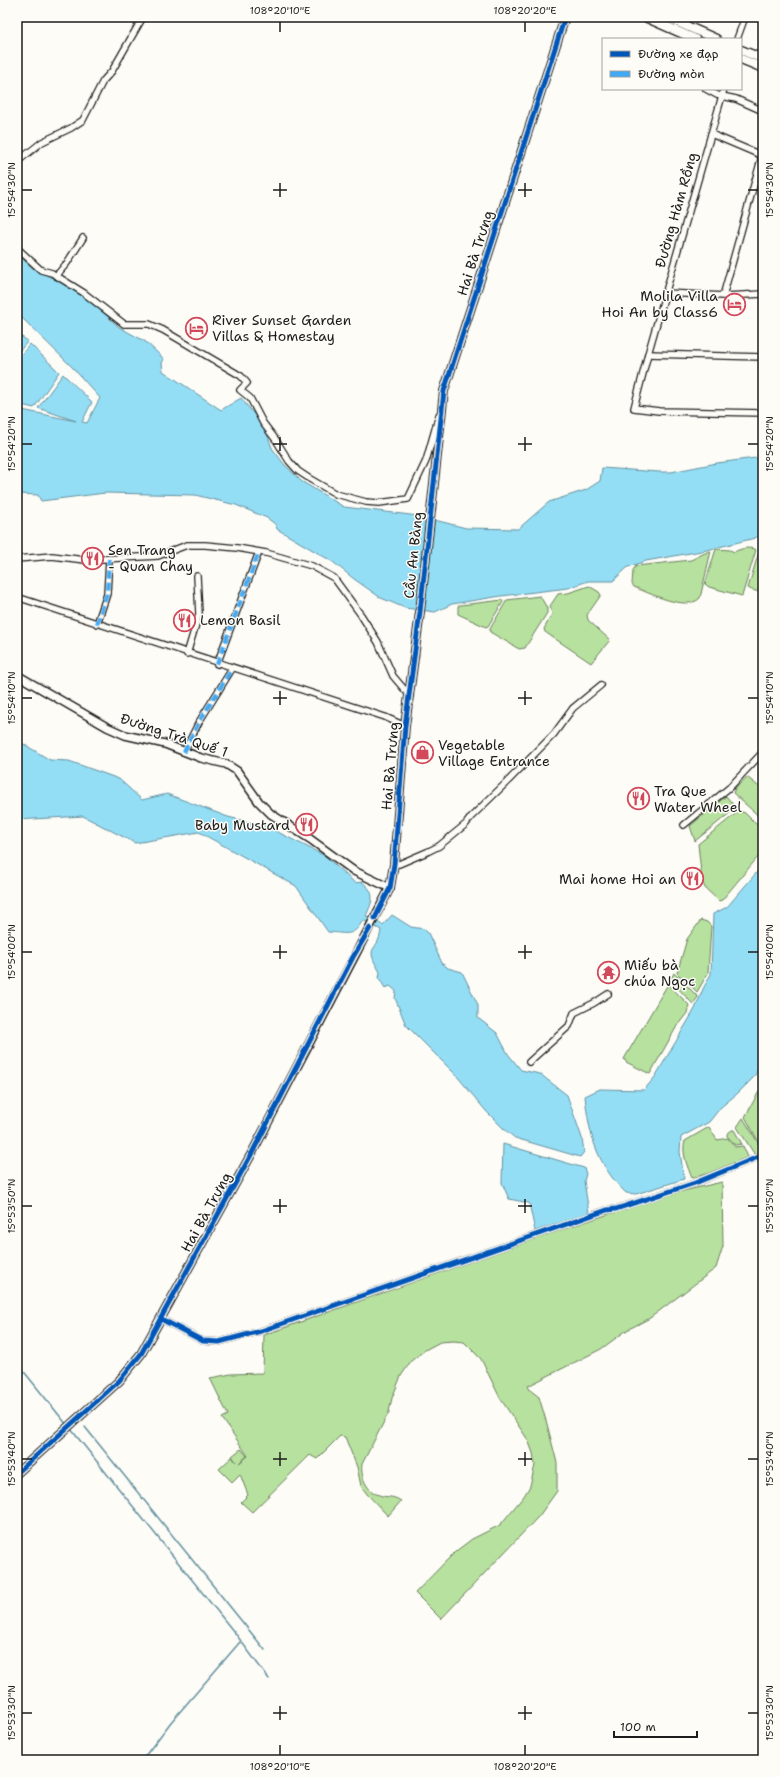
<svg xmlns="http://www.w3.org/2000/svg" width="780" height="1777" viewBox="0 0 780 1777" font-family="'Shantell Sans',sans-serif">
  <style>
    .green { fill: #b7e19e; stroke: #6a7e5d }
    .water { fill: #94def5; stroke: #64909e }
    .lines { fill: none; stroke-linecap: round; stroke-linejoin: round }
    .stream { stroke: #64909e; stroke-width: 1.5 }
    .minor-casing { stroke: #1c1c1c; stroke-width: 8 }
    .tertiary-casing { stroke: #1c1c1c; stroke-width: 10 }
    .secondary-casing { stroke: #1c1c1c; stroke-width: 11 }
    .minor { stroke: #fdfcf7; stroke-width: 5.5 }
    .tertiary { stroke: #fdfcf7; stroke-width: 7 }
    .secondary { stroke: #fdfcf7; stroke-width: 8 }
    .quiet { stroke: #3fa9f5; stroke-width: 4; stroke-dasharray: 8 4; stroke-linecap: butt }
    .cycleway-casing { stroke: #fdfcf7; stroke-width: 8 }
    .cycleway { stroke: #0057b8; stroke-width: 5 }
    .ticks { fill: none; stroke: #1c1c1c; stroke-width: 1.5 }
    .labels { text-anchor: middle; dominant-baseline: central; stroke-width: 3; stroke-linejoin: round; paint-order: stroke }
    .street-label { font-size: 14px; fill: #1c1c1c; stroke: #fdfcf7 }
    .poi-label { font-size: 14px; fill: #1c1c1c; stroke: #fdfcf7; text-anchor: start }
    .neatline { fill: none; stroke: #1c1c1c; stroke-width: 1.5 }
    .ticks-label { font-size: 10px; text-anchor: middle; fill: #1c1c1c }
  </style>
  <rect width="100%" height="100%" fill="#fdfcf7"/>
  <filter id="ink" filterUnits="userSpaceOnUse"><feTurbulence type="fractalNoise" baseFrequency=".025" numOctaves="2"/><feDisplacementMap in="SourceGraphic" scale="8" xChannelSelector="R" yChannelSelector="G"/><feConvolveMatrix kernelMatrix="1 2 1 2 8 2 1 2 1" color-interpolation-filters="sRGB"/></filter>
  <g filter="url(#ink)">
    <!-- green -->
    <g class="green">
      <path d="M763 538V593L752 590 748 588Z"/>
      <path d="M716 549 730 550 734 552C740 549 749 546 756 550L742 596 709 587 705 584Z"/>
      <path d="M711 551 700 598C687 612 649 593 634 587L632 584 633 570 636 566 691 560 707 552Z"/>
      <path d="M589 586 599 592 601 595 587 615 588 620 610 640 591 663 545 632 544 629 552 614 550 606 558 594 568 593Z"/>
      <path d="M540 596 547 608V613L525 648 519 649 490 632V629L507 600Z"/>
      <path d="M503 600V602L488 626 486 627 458 614V606L461 605Z"/>
      <path d="M747 777 763 790V820L733 793 735 788Z"/>
      <path d="M726 796 736 808 695 841 690 826Z"/>
      <path d="M739 811 745 813 763 831V851L722 900 719 901 705 888 702 881 698 844Z"/>
      <path d="M701 920 707 922 711 926 708 973 697 992 677 973 687 939Z"/>
      <path d="M674 973 698 997 693 1004 670 980Z"/>
      <path d="M668 984 689 1005 687 1013 677 1026 650 1074 626 1062 624 1059Z"/>
      <path d="M763 1084V1150L745 1117Z"/>
      <path d="M743 1118 763 1151 755 1155 737 1127Z"/>
      <path d="M709 1127 717 1140 728 1138 735 1147 743 1146 748 1157 709 1173 692 1178C688 1168 681 1152 685 1141Z"/>
      <path d="M732 1130H734L742 1144 735 1145 727 1136V1134Z"/>
      <path d="M722 1182 723 1246 716 1268 650 1318 627 1330 601 1349 528 1386 530 1390 539 1397 547 1424 557 1463V1491L539 1516 441 1619 415 1593 456 1551 472 1539 500 1525 524 1496 530 1486 535 1465 533 1453 528 1440 500 1398 481 1359 464 1342 453 1341 440 1342 425 1350 411 1361 401 1376 392 1398 389 1412 362 1464C360 1476 367 1492 379 1495 387 1498 392 1495 401 1501L388 1516 367 1494 361 1486 357 1467 345 1437 340 1436 317 1459 310 1455 252 1512 241 1502 248 1495 240 1474 232 1482 219 1469 232 1457 236 1462 232 1456 241 1449 247 1456 239 1463 248 1456 222 1418 228 1415 210 1378 231 1374 263 1373 264 1335 540 1237 666 1195Z"/>
    </g>
    <!-- water -->
    <g class="water">
      <path d="M17 254 35 270 70 286 94 304 119 327 146 342 164 359 162 363 163 371 221 410 241 398 265 428 272 448 284 464 301 481 344 507 419 516 466 528 518 529 549 502 586 490 600 481 602 468 659 472H671L717 463 763 457V533L755 538 707 550 646 561 628 567 613 581H588L568 588 501 596 452 604 435 612 405 608 381 598 354 579 333 562 277 529 275 524 267 518 236 505 195 495 105 493 41 501 38 495 17 494V409L76 421 38 408 63 374 92 402 82 422 87 423 100 398 72 367 17 313Z"/>
      <path d="M17 334 28 341 17 354Z"/>
      <path d="M30 344 59 372 34 408 17 404V360Z"/>
      <path d="M17 740 50 760 69 761 119 779 142 800 167 794 228 817 266 826 325 856 355 883 362 882C377 893 372 902 366 916L383 925 392 915 411 927 424 929 428 933 442 963 448 968 462 972 478 1005V1018L497 1033 508 1054 521 1070 540 1074 567 1095 582 1138 584 1152 580 1157 515 1138 505 1130 486 1111 456 1075 406 1025 395 998 396 991 390 986 385 988 379 978 380 972C363 944 378 954 381 930L363 920C353 938 347 933 328 932L296 886 199 832 135 843 83 816 17 820Z"/>
      <path d="M763 865V1059L754 1077 738 1093 721 1107 709 1122 681 1137 680 1152 684 1179 636 1194 626 1193C597 1165 589 1135 585 1096L600 1089 644 1090 655 1077 695 1009 703 989 711 974 713 914 727 907Z"/>
      <path d="M503 1144 584 1168 586 1174 584 1181 589 1213 535 1231 529 1203 509 1199 502 1183Z"/>
    </g>
    <g class="lines">
      <!-- stream -->
      <g class="stream">
        <path d="M17 1363 67 1425"/>
        <path d="M85 1427 265 1650"/>
        <path d="M70 1428 238 1637 269 1679"/>
        <path d="M142 1760 171 1722 240 1642"/>
      </g>
      <defs>
        <g id="minor">
          <path d="M737 39 745 17"/>
          <path d="M706 89 717 95 736 99 763 111"/>
          <path d="M724 89 648 354 634 408 659 411 763 413"/>
          <path d="M711 134 763 156"/>
          <path d="M17 162 42 142 71 128 83 120 103 81 112 71 143 17"/>
          <path d="M17 248 41 270 52 273 84 293 124 324H149L163 330 241 376 247 383 240 390 250 398 263 423 276 440 289 461 298 471 310 479 336 494 366 502 379 503 408 499 426 461 439 415"/>
          <path d="M56 276 67 263 83 238"/>
          <path d="M666 293 725 296 763 294"/>
          <path d="M723 296 762 156"/>
          <path d="M648 354 763 357"/>
          <path d="M17 559 52 556 85 560 158 556 187 545H205L237 548 266 553 312 566 334 578 361 615 378 642 393 676 410 696"/>
          <path d="M17 597 385 717 405 726"/>
          <path d="M97 624 107 594 109 559"/>
          <path d="M187 654 199 614 197 576"/>
          <path d="M217 664 259 552"/>
          <path d="M184 752 199 722 232 669"/>
          <path d="M684 825 730 787 763 752"/>
          <path d="M394 864H399L427 852 439 846 466 824 471 817 507 782 554 734 573 708 601 685"/>
          <path d="M529 1062 569 1026 574 1013 594 1003 608 994"/>
          <path d="M161 1319 203 1341 219 1342 261 1331 607 1210 616 1209 695 1183 763 1155"/>
        </g>
        <g id="tertiary">
          <path d="M17 675 107 727 125 735 165 744 201 758 226 764 237 771 259 802 271 814 310 839 354 871 390 888"/>
          <path d="M17 1473 119 1381 141 1354 252 1153 390 888 394 864 405 726 420 612 444 391 565 17"/>
        </g>
        <g id="secondary">
          <path d="M645 17 695 39"/>
          <path d="M666 17 716 39"/>
          <path d="M741 50 763 59"/>
          <path d="M741 59 763 68"/>
        </g>
      </defs>
      <!-- minor casing -->
      <use href="#minor" class="minor-casing"/>
      <!-- tertiary casing -->
      <use href="#tertiary" class="tertiary-casing"/>
      <!-- secondary casing -->
      <use href="#secondary" class="secondary-casing"/>
      <!-- minor -->
      <use href="#minor" class="minor"/>
      <!-- tertiary -->
      <use href="#tertiary" class="tertiary"/>
      <!-- secondary -->
      <use href="#secondary" class="secondary"/>
      <!-- quiet -->
      <g class="quiet">
        <path d="M97 624 107 594 109 559"/>
        <path d="M217 664 259 552"/>
        <path d="M184 752 199 722 232 669"/>
      </g>
      <defs>
        <g id="cycleway">
          <path d="M375 918 390 888 394 864 405 726 420 612 444 391 565 17"/>
          <path d="M161 1319 203 1341 219 1342 261 1331 607 1210 616 1209 695 1183 763 1155"/>
          <path d="M17 1473 119 1381 141 1354 252 1153 353 957 370 928"/>
        </g>
      </defs>
      <!-- cycleway casing -->
      <use href="#cycleway" class="cycleway-casing"/>
      <!-- cycleway -->
      <use href="#cycleway" class="cycleway"/>
    </g>
  </g>
  <!-- ticks -->
  <path class="ticks" d="M280 22V32M525 22V32M280 183V197M525 183V197M22 190H32M273 190H287M518 190H532M748 190H758M280 437V451M525 437V451M22 444H32M273 444H287M518 444H532M748 444H758M280 691V705M525 691V705M22 698H32M273 698H287M518 698H532M748 698H758M280 945V959M525 945V959M22 952H32M273 952H287M518 952H532M748 952H758M280 1199V1213M525 1199V1213M22 1206H32M273 1206H287M518 1206H532M748 1206H758M280 1452V1466M525 1452V1466M22 1459H32M273 1459H287M518 1459H532M748 1459H758M280 1706V1720M525 1706V1720M22 1713H32M273 1713H287M518 1713H532M748 1713H758M280 1745V1755M525 1745V1755"/>
  <!-- icons -->
  <defs>
    <symbol id="hotel-ring" viewBox="-11 -11 22 22"><circle r="9.5" fill="#fdfcf7" stroke="#d1495b" stroke-width="1.5"/><path d="M-6-4.5h1.5V1H6V5H4.5V3h-9V5H-6ZM-4 0a1.8 1.8 0 1 1 3.6 0ZM.5 0V-2.5h3Q6-2.5 6 0Z" fill="#d1495b"/></symbol>
    <symbol id="restaurant-ring" viewBox="-11 -11 22 22"><circle r="9.5" fill="#fdfcf7" stroke="#d1495b" stroke-width="1.5"/><path d="M-5-6h1v4h1v-4h1v4h1v-4h1v5L-1.5 .5V6h-2V.5L-5-1ZM5-6V6H3V1.5H1.5Q1.5-4 5-6Z" fill="#d1495b"/></symbol>
    <symbol id="shop-ring" viewBox="-11 -11 22 22"><circle r="9.5" fill="#fdfcf7" stroke="#d1495b" stroke-width="1.5"/><path d="M-5-2.5h2.3a2.7 3.5 0 0 1 5.4 0H5L5.5 6h-11ZM-1.5-2.5h3a1.5 2.3 0 0 0-3 0Z" fill="#d1495b"/></symbol>
    <symbol id="temple-ring" viewBox="-11 -11 22 22"><circle r="9.5" fill="#fdfcf7" stroke="#d1495b" stroke-width="1.5"/><path d="M0-6L5-2H3V0L6.5 2.5H4V6H1.5V3h-3V6H-4V2.5H-6.5L-3 0V-2H-5Z" fill="#d1495b"/></symbol>
  </defs>
  <g fill-rule="evenodd">
    <use href="#hotel-ring" x="722" y="292" width="25" height="25"/>
    <use href="#hotel-ring" x="184" y="316" width="25" height="25"/>
    <use href="#restaurant-ring" x="80" y="546" width="25" height="25"/>
    <use href="#restaurant-ring" x="172" y="608" width="25" height="25"/>
    <use href="#shop-ring" x="410" y="740" width="25" height="25"/>
    <use href="#restaurant-ring" x="626" y="786" width="25" height="25"/>
    <use href="#restaurant-ring" x="294" y="812" width="25" height="25"/>
    <use href="#restaurant-ring" x="680" y="866" width="25" height="25"/>
    <use href="#temple-ring" x="596" y="960" width="25" height="25"/>
  </g>
  <g class="labels">
    <!-- street labels -->
    <g class="street-label">
      <text transform="translate(676 210) rotate(-74)">Đường Hàm Rồng</text>
      <text transform="translate(475 253) rotate(-72)">Hai Bà Trưng</text>
      <text transform="translate(413 555) rotate(-84)">Cầu An Bàng</text>
      <text transform="translate(174 735) rotate(18)">Đường Trà Quế 1</text>
      <text transform="translate(390 766) rotate(-85)">Hai Bà Trưng</text>
      <text transform="translate(206 1212) rotate(-61)">Hai Bà Trưng</text>
    </g>
    <!-- poi labels -->
    <g class="poi-label">
      <text x="718" y="296" text-anchor="end">Molila Villa<tspan x="718" dy="16">Hoi An by Class6</tspan></text>
      <text x="212" y="320">River Sunset Garden<tspan x="212" dy="16">Villas &amp; Homestay</tspan></text>
      <text x="108" y="550">Sen Trang<tspan x="108" dy="16">- Quan Chay</tspan></text>
      <text x="200" y="620">Lemon Basil</text>
      <text x="438" y="745">Vegetable<tspan x="438" dy="16">Village Entrance</tspan></text>
      <text x="654" y="791">Tra Que<tspan x="654" dy="16">Water Wheel</tspan></text>
      <text x="290" y="825" text-anchor="end">Baby Mustard</text>
      <text x="676" y="879" text-anchor="end">Mai home Hoi an</text>
      <text x="624" y="965">Miếu bà<tspan x="624" dy="16">chúa Ngọc</tspan></text>
    </g>
  </g>
  <!-- margin -->
  <rect width="780" height="1777" fill="none" stroke="#fdfcf7" stroke-width="44"/>
  <!-- legend -->
  <rect x="602" y="38" width="140" height="52" fill="#fdfcf7" stroke="#a3a29f"/>
  <rect x="610" y="51" width="20" height="6" fill="#0057b8" stroke="#a3a29f"/>
  <text x="638" y="58" font-size="12" fill="#1c1c1c">Đường xe đạp</text>
  <rect x="610" y="71" width="20" height="6" fill="#3fa9f5" stroke="#a3a29f"/>
  <text x="638" y="78" font-size="12" fill="#1c1c1c">Đường mòn</text>
  <!-- scale -->
  <path d="M614 1731v6h83v-6" fill="none" stroke="#1c1c1c" stroke-width="2"/>
  <text x="620" y="1731" font-size="12" fill="#1c1c1c" stroke="#fdfcf7" stroke-width="3" paint-order="stroke">100 m</text>
  <rect x="22" y="22" width="736" height="1733" class="neatline"/>
  <g class="ticks-label">
    <text x="280" y="14">108°20'10"E</text>
    <text x="525" y="14">108°20'20"E</text>
    <text transform="translate(11 190) rotate(-90)" y="4">15°54'30"N</text>
    <text transform="translate(769 190) rotate(-90)" y="4">15°54'30"N</text>
    <text transform="translate(11 444) rotate(-90)" y="4">15°54'20"N</text>
    <text transform="translate(769 444) rotate(-90)" y="4">15°54'20"N</text>
    <text transform="translate(11 698) rotate(-90)" y="4">15°54'10"N</text>
    <text transform="translate(769 698) rotate(-90)" y="4">15°54'10"N</text>
    <text transform="translate(11 952) rotate(-90)" y="4">15°54'00"N</text>
    <text transform="translate(769 952) rotate(-90)" y="4">15°54'00"N</text>
    <text transform="translate(11 1206) rotate(-90)" y="4">15°53'50"N</text>
    <text transform="translate(769 1206) rotate(-90)" y="4">15°53'50"N</text>
    <text transform="translate(11 1459) rotate(-90)" y="4">15°53'40"N</text>
    <text transform="translate(769 1459) rotate(-90)" y="4">15°53'40"N</text>
    <text transform="translate(11 1713) rotate(-90)" y="4">15°53'30"N</text>
    <text transform="translate(769 1713) rotate(-90)" y="4">15°53'30"N</text>
    <text x="280" y="1770">108°20'10"E</text>
    <text x="525" y="1770">108°20'20"E</text>
  </g>
</svg>
